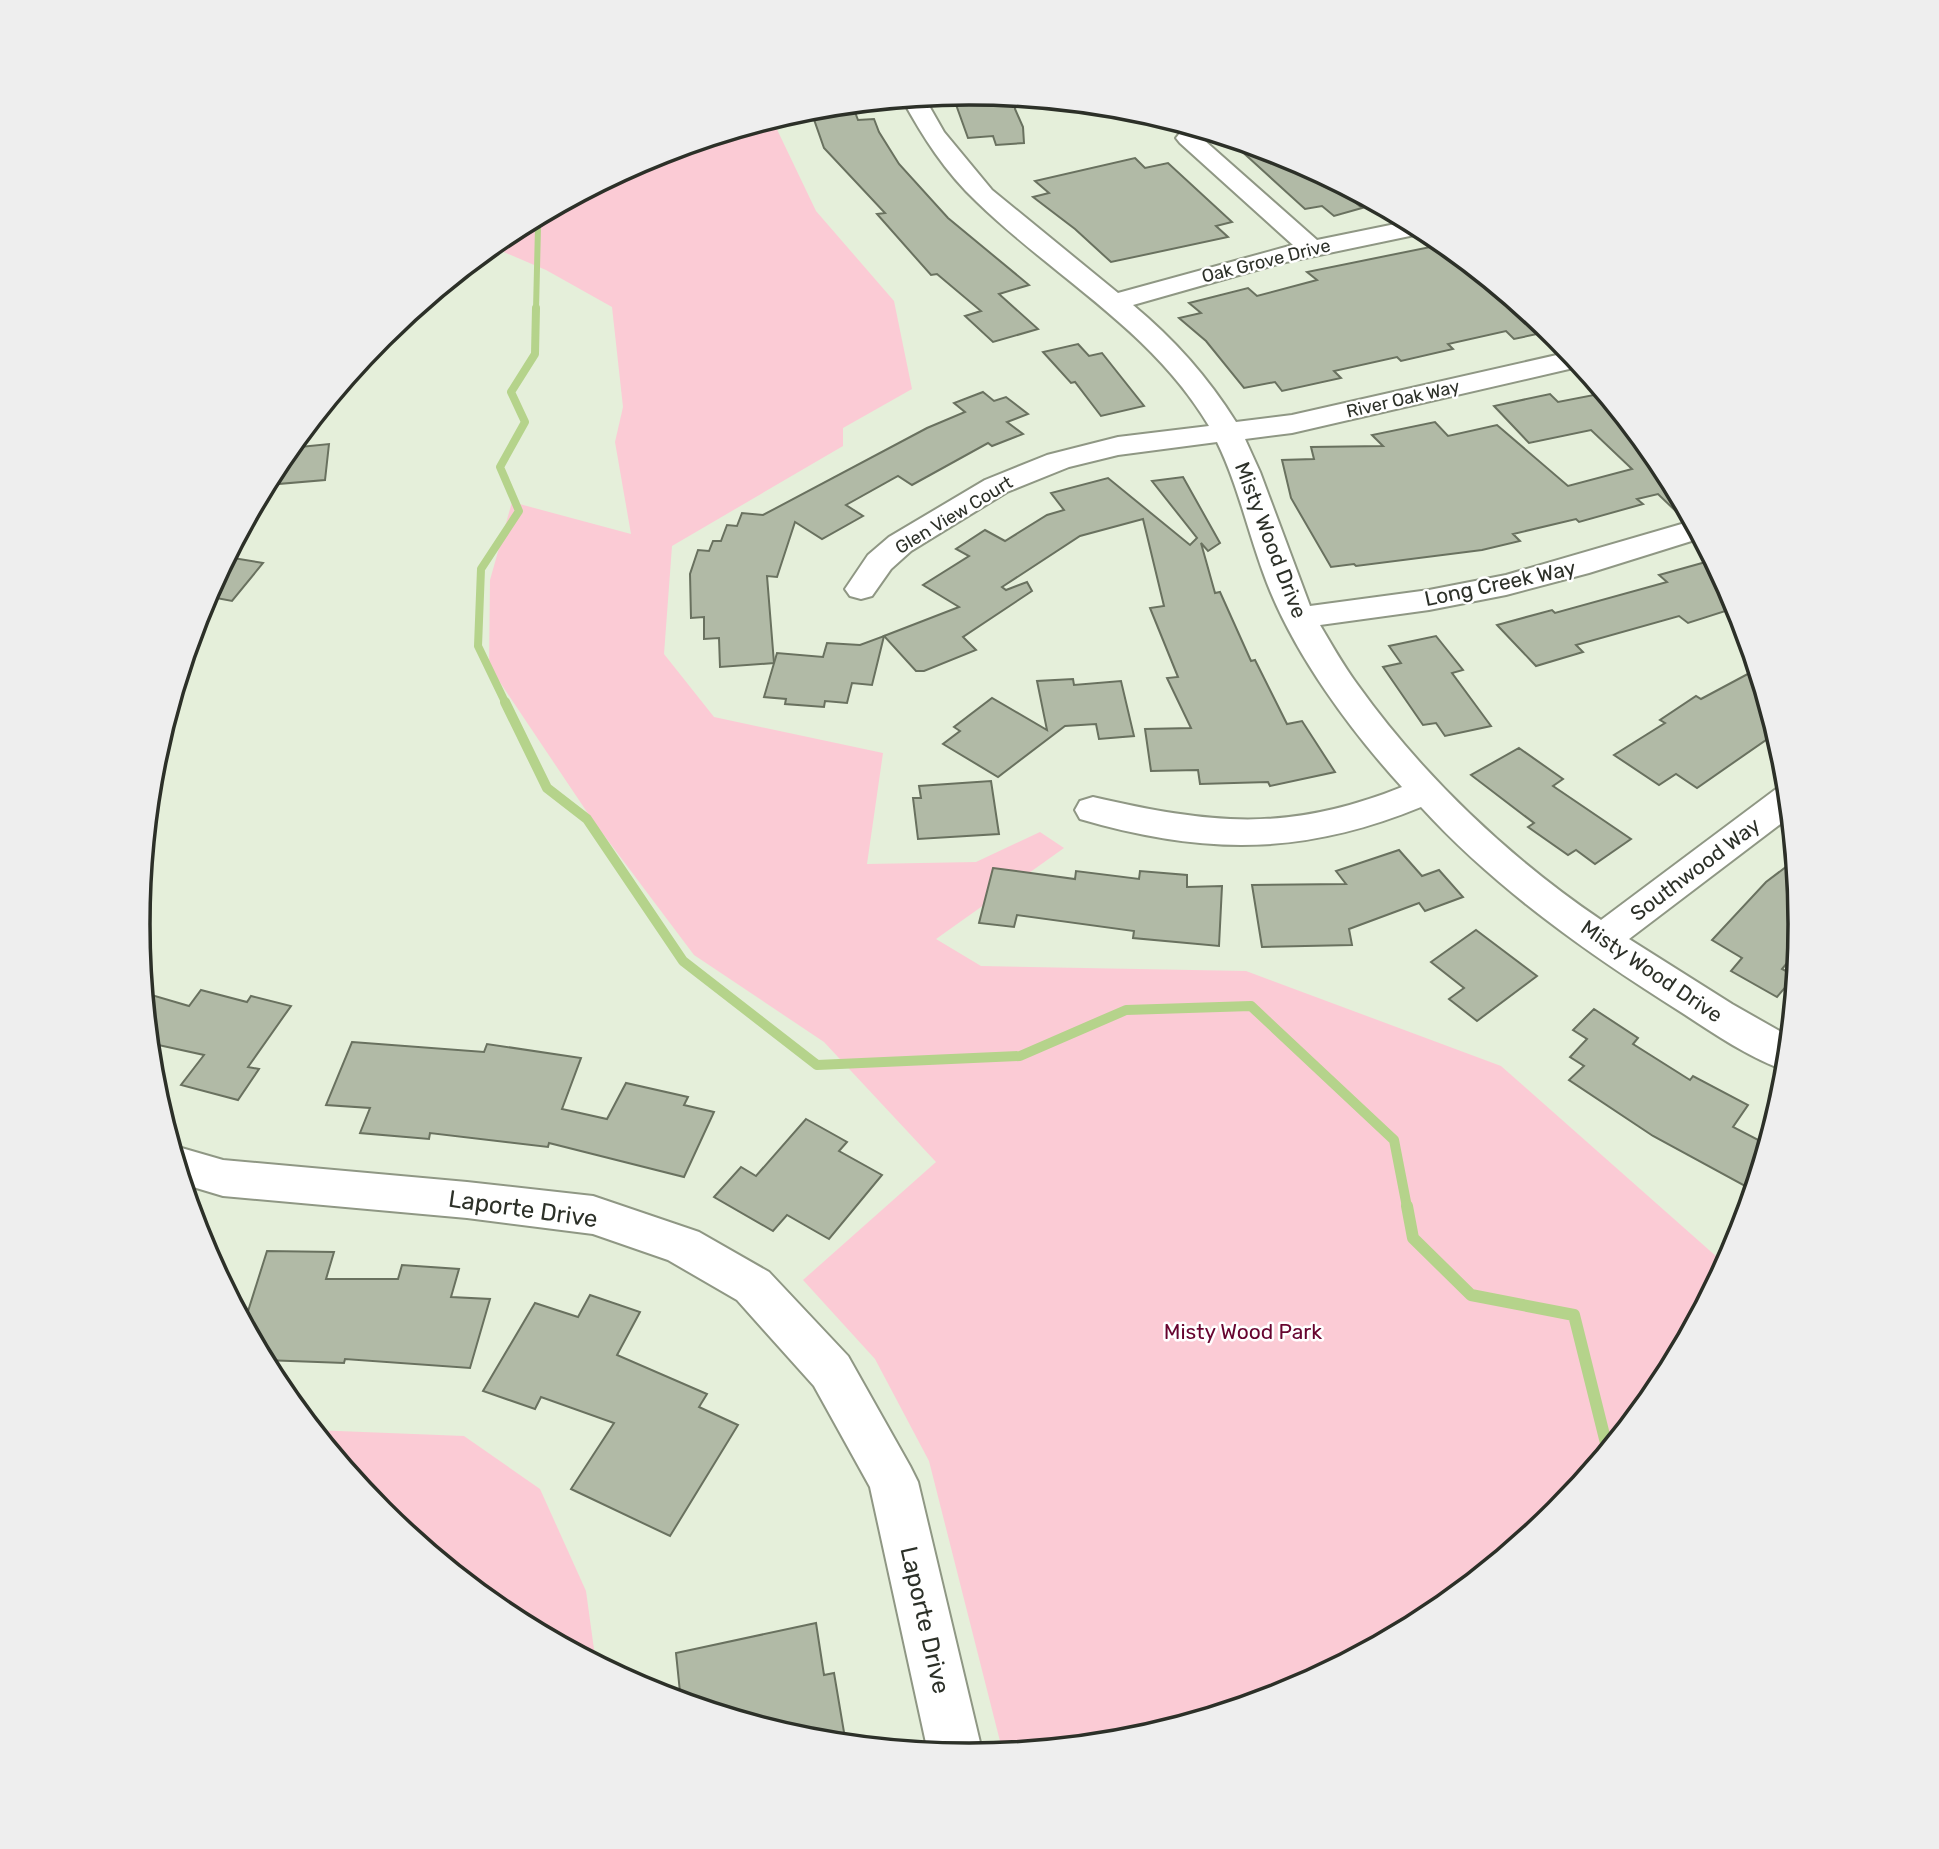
<svg xmlns="http://www.w3.org/2000/svg" width="1939" height="1849" viewBox="0 0 1939 1849" font-family="Rubik,sans-serif">
  <style>
    .green { fill: #fbcbd5 }
    .lines { fill: none; stroke-linecap: round; stroke-linejoin: round }
    .stream-far3 { stroke: #b5d38b; stroke-width: 6 }
    .stream-far2 { stroke: #b5d38b; stroke-width: 8 }
    .stream-far1 { stroke: #b5d38b; stroke-width: 10 }
    .stream { stroke: #b5d38b; stroke-width: 12 }
    .building { fill: #b1baa6; stroke: #69715f; stroke-width: 2 }
    .minor-casing { stroke: #8f9784; stroke-width: 4 }
    .minor { fill: #fff; fill-rule: evenodd }
    .labels { text-anchor: middle; dominant-baseline: central; stroke-width: 5; stroke-linejoin: round; paint-order: stroke }
    .far-street-label { font-size: 18px; fill: #2c3028; stroke: #fff }
    .street-label { font-size: 21px; fill: #2c3028; stroke: #fff }
    .park-label { font-size: 21px; fill: #67042f; stroke: #fff }
    .near-street-label { font-size: 24px; fill: #2c3028; stroke: #fff }
    .rim { fill: none; stroke: #2c3028; stroke-width: 3.5 }
  </style>
  <rect width="100%" height="100%" fill="#e5efda"/>
  <!-- green -->
  <g class="green">
    <path d="M772 119 816 211 894 301 912 389 843 428V446L672 546 664 654 714 717 883 753 867 864 976 862 1040 832 1064 848 936 939 981 966 1246 971 1501 1066 1726 1265 1661 1387 1557 1513 1431 1616 1287 1693 1131 1740 1003 1753 929 1461 875 1359 803 1280 936 1162 824 1042 694 955 591 818 489 666 490 580 512 502 631 534 615 442 623 407 612 307 546 270 499 250 495 243 508 233 652 156Z"/>
    <path d="M313 1430 464 1436 540 1489 586 1591 596 1664 507 1616 381 1512Z"/>
  </g>
  <g class="lines">
    <!-- stream-far3 -->
    <path class="stream-far3" d="M525 223 538 227 536 310"/>
    <!-- stream-far2 -->
    <path class="stream-far2" d="M506 704 478 646 481 569 519 511 500 467 525 422 511 392 535 354 536 308"/>
    <!-- stream-far1 -->
    <path class="stream-far1" d="M505 702 547 788 587 819 683 961 817 1065 1020 1056 1126 1010 1251 1006 1394 1140 1407 1207"/>
    <!-- stream -->
    <path class="stream" d="M1407 1206 1413 1238 1471 1295 1574 1315 1608 1451"/>
  </g>
  <!-- building -->
  <g class="building">
    <path d="M954 99 1014 100 1015 109 1023 127 1024 143 996 145 993 136 968 138Z"/>
    <path d="M852 104 858 120 874 119 879 132 899 164 948 218 1029 285 999 294 1038 329 993 342 965 316 981 311 937 274 931 275 877 214 885 213 824 148 810 108Z"/>
    <path d="M1226 137 1288 156 1324 176 1362 208 1334 216 1322 206 1305 209Z"/>
    <path d="M1135 158 1145 168 1168 163 1232 222 1216 226 1228 237 1111 262 1075 229 1033 197 1049 193 1035 181Z"/>
    <path d="M1445 244 1551 331 1514 339 1506 331 1448 344 1453 349 1401 361 1397 357 1334 371 1341 378 1282 391 1275 382 1244 388 1206 341 1179 318 1201 313 1189 303 1248 288 1257 296 1317 280 1307 272Z"/>
    <path d="M1078 344 1089 356 1102 353 1144 406 1101 416 1075 382 1071 383 1043 352Z"/>
    <path d="M983 392 994 401 1006 397 1028 414 1007 422 1023 434 992 446 988 443 912 485 898 476 846 505 863 516 822 539 795 522 777 577 767 576 774 663 720 667 719 638 704 639V617L691 618 690 574 698 550 709 551 713 541H721L727 525 737 526 742 513 763 515 927 428 965 412 954 403Z"/>
    <path d="M1604 393 1661 463 1691 519 1685 520 1658 494 1637 499 1643 504 1579 522 1576 519 1513 534 1520 541 1482 550 1356 566 1354 564 1331 567 1291 498 1282 460 1314 459 1311 447 1383 446 1372 435 1435 422 1448 436 1497 425 1568 486 1632 469 1591 430 1529 443 1494 406 1550 394 1558 402Z"/>
    <path d="M329 444 325 480 266 485 278 462 290 448Z"/>
    <path d="M1183 477 1220 543 1208 551 1201 543 1215 593 1220 592 1251 661 1255 660 1287 724 1302 721 1335 772 1270 786 1268 782 1200 784 1198 770 1151 771 1145 729 1191 728 1167 678 1178 677 1150 608 1164 606 1143 519 1080 536 1002 587 1006 590 1027 582 1032 591 963 637 976 650 924 671H916L884 636 959 607 923 585 969 556 956 549 985 530 1005 541 1047 515 1064 510 1051 493 1108 478 1190 545 1197 538 1152 481Z"/>
    <path d="M227 557 263 563 232 601 206 596Z"/>
    <path d="M1713 560 1738 607 1688 623 1679 616 1576 645 1583 652 1536 666 1497 625 1552 610 1555 613 1667 582 1659 575Z"/>
    <path d="M884 636 872 685 852 683 847 703 825 701 824 707 785 704 786 699 764 697 777 653 823 657 827 643 860 645Z"/>
    <path d="M1436 636 1463 670 1452 673 1491 726 1445 736 1436 723 1423 725 1383 667 1401 663 1389 646Z"/>
    <path d="M1757 669 1776 733 1697 788 1676 774 1659 785 1614 755 1665 723 1660 720 1696 696 1701 699Z"/>
    <path d="M1073 679 1074 685 1121 681 1134 736 1099 739 1096 724 1065 726 998 777 943 744 960 731 954 727 992 698 1047 730 1037 681Z"/>
    <path d="M1519 748 1563 779 1553 786 1631 839 1595 864 1576 850 1568 855 1528 827 1534 823 1471 775Z"/>
    <path d="M991 781 999 834 918 839 913 798H921L919 786Z"/>
    <path d="M1399 850 1422 876 1439 870 1463 897 1425 911 1419 903 1349 929 1352 945 1262 947 1252 885 1346 884 1336 871Z"/>
    <path d="M1795 860 1801 924 1799 949 1782 969 1795 976 1777 997 1731 971 1742 958 1712 940 1766 882Z"/>
    <path d="M993 868 1075 879 1076 871 1139 879 1140 871 1187 875V887L1222 886 1219 946 1133 938 1134 931 1017 915 1014 927 979 923Z"/>
    <path d="M1476 930 1537 976 1477 1021 1449 999 1464 988 1431 962Z"/>
    <path d="M201 990 247 1002 251 996 291 1006 248 1067 259 1069 238 1100 181 1085 204 1055 149 1043 145 993 189 1006Z"/>
    <path d="M1594 1009 1638 1038 1633 1044 1690 1080 1693 1076 1748 1105 1733 1127 1768 1145 1765 1155 1745 1186 1653 1136 1569 1080 1584 1066 1570 1057 1587 1039 1573 1030Z"/>
    <path d="M352 1042 484 1052 487 1044 581 1058 562 1109 607 1119 626 1083 688 1097 684 1105 714 1112 684 1177 549 1143 548 1147 430 1133 429 1139 360 1133 370 1108 326 1105Z"/>
    <path d="M806 1119 847 1142 839 1151 882 1175 829 1239 787 1215 773 1231 714 1197 741 1167 756 1176Z"/>
    <path d="M267 1251 334 1252 326 1279H398L402 1265 459 1269 451 1297 490 1299 470 1368 345 1359 344 1363 264 1360 244 1324Z"/>
    <path d="M590 1295 640 1312 617 1355 707 1394 699 1407 738 1425 670 1536 571 1489 614 1423 541 1397 535 1409 483 1391 535 1303 578 1317Z"/>
    <path d="M816 1623 824 1675 834 1673 846 1744 807 1740 681 1702 676 1653Z"/>
  </g>
  <g class="lines">
    <defs>
      <g id="minor">
        <path d="M924 97 944 132 992 190 1118 293 1293 245 1180 143 1176 138 1180 133H1196L1317 240 1410 221 1429 232 1281 263 1133 305C1173 338 1208 377 1236 422L1292 415 1570 352 1582 366 1292 433 1245 439 1260 472 1310 606 1429 590 1506 575 1692 521 1701 538 1589 573 1506 595 1429 610 1320 625C1332 645 1343 665 1357 684 1422 775 1508 857 1601 920L1776 789 1788 786 1791 816 1629 939 1732 1004 1790 1037 1787 1071C1751 1059 1716 1035 1684 1014 1590 955 1497 890 1421 807 1302 856 1203 855 1080 819L1075 810 1080 801 1093 797C1211 824 1287 833 1402 787 1350 730 1295 655 1267 583 1249 537 1239 487 1217 442L1118 455 1069 467 1007 492 911 551 891 569 872 596 861 599 850 596 845 589 868 555 889 537 985 480 1047 455 1118 437 1209 426C1152 330 1054 277 977 202 945 172 923 137 902 99Z"/>
        <path d="M178 1147 223 1160 467 1182 593 1196 699 1232 769 1272 848 1356 910 1466 918 1482 983 1755 928 1752 870 1487 814 1386 737 1300 668 1260 593 1234 467 1218 223 1196 183 1184 173 1149Z"/>
      </g>
    </defs>
    <!-- minor casing -->
    <use href="#minor" class="minor-casing"/>
    <!-- minor -->
    <use href="#minor" class="minor"/>
  </g>
  <g class="labels">
    <!-- far-street labels -->
    <g class="far-street-label">
      <text transform="translate(1266 261) rotate(-14)">Oak Grove Drive</text>
      <text transform="translate(1403 399) rotate(-13)">River Oak Way</text>
      <text transform="translate(954 515) rotate(-31)">Glen View Court</text>
    </g>
    <!-- street labels -->
    <g class="street-label">
      <text transform="translate(1271 540) rotate(69)">Misty Wood Drive</text>
      <text transform="translate(1500 583) rotate(-12)">Long Creek Way</text>
      <text transform="translate(1695 869) rotate(-37)">Southwood Way</text>
      <text transform="translate(1652 971) rotate(34)">Misty Wood Drive</text>
    </g>
    <!-- park labels -->
    <g class="park-label">
      <text x="1243" y="1331">Misty Wood Park</text>
    </g>
    <!-- near-street labels -->
    <g class="near-street-label">
      <text transform="translate(523 1209) rotate(8)">Laporte Drive</text>
      <text transform="translate(925 1620) rotate(77)">Laporte Drive</text>
    </g>
  </g>
  <!-- crop -->
  <path d="M0 0H1939V1849H0ZM150 924a819 819 0 1 1 1638 0a819 819 0 1 1-1638 0Z" fill="#eee" fill-rule="evenodd"/>
  <path class="rim" d="M150 924a819 819 0 1 1 1638 0a819 819 0 1 1-1638 0Z"/>
</svg>
